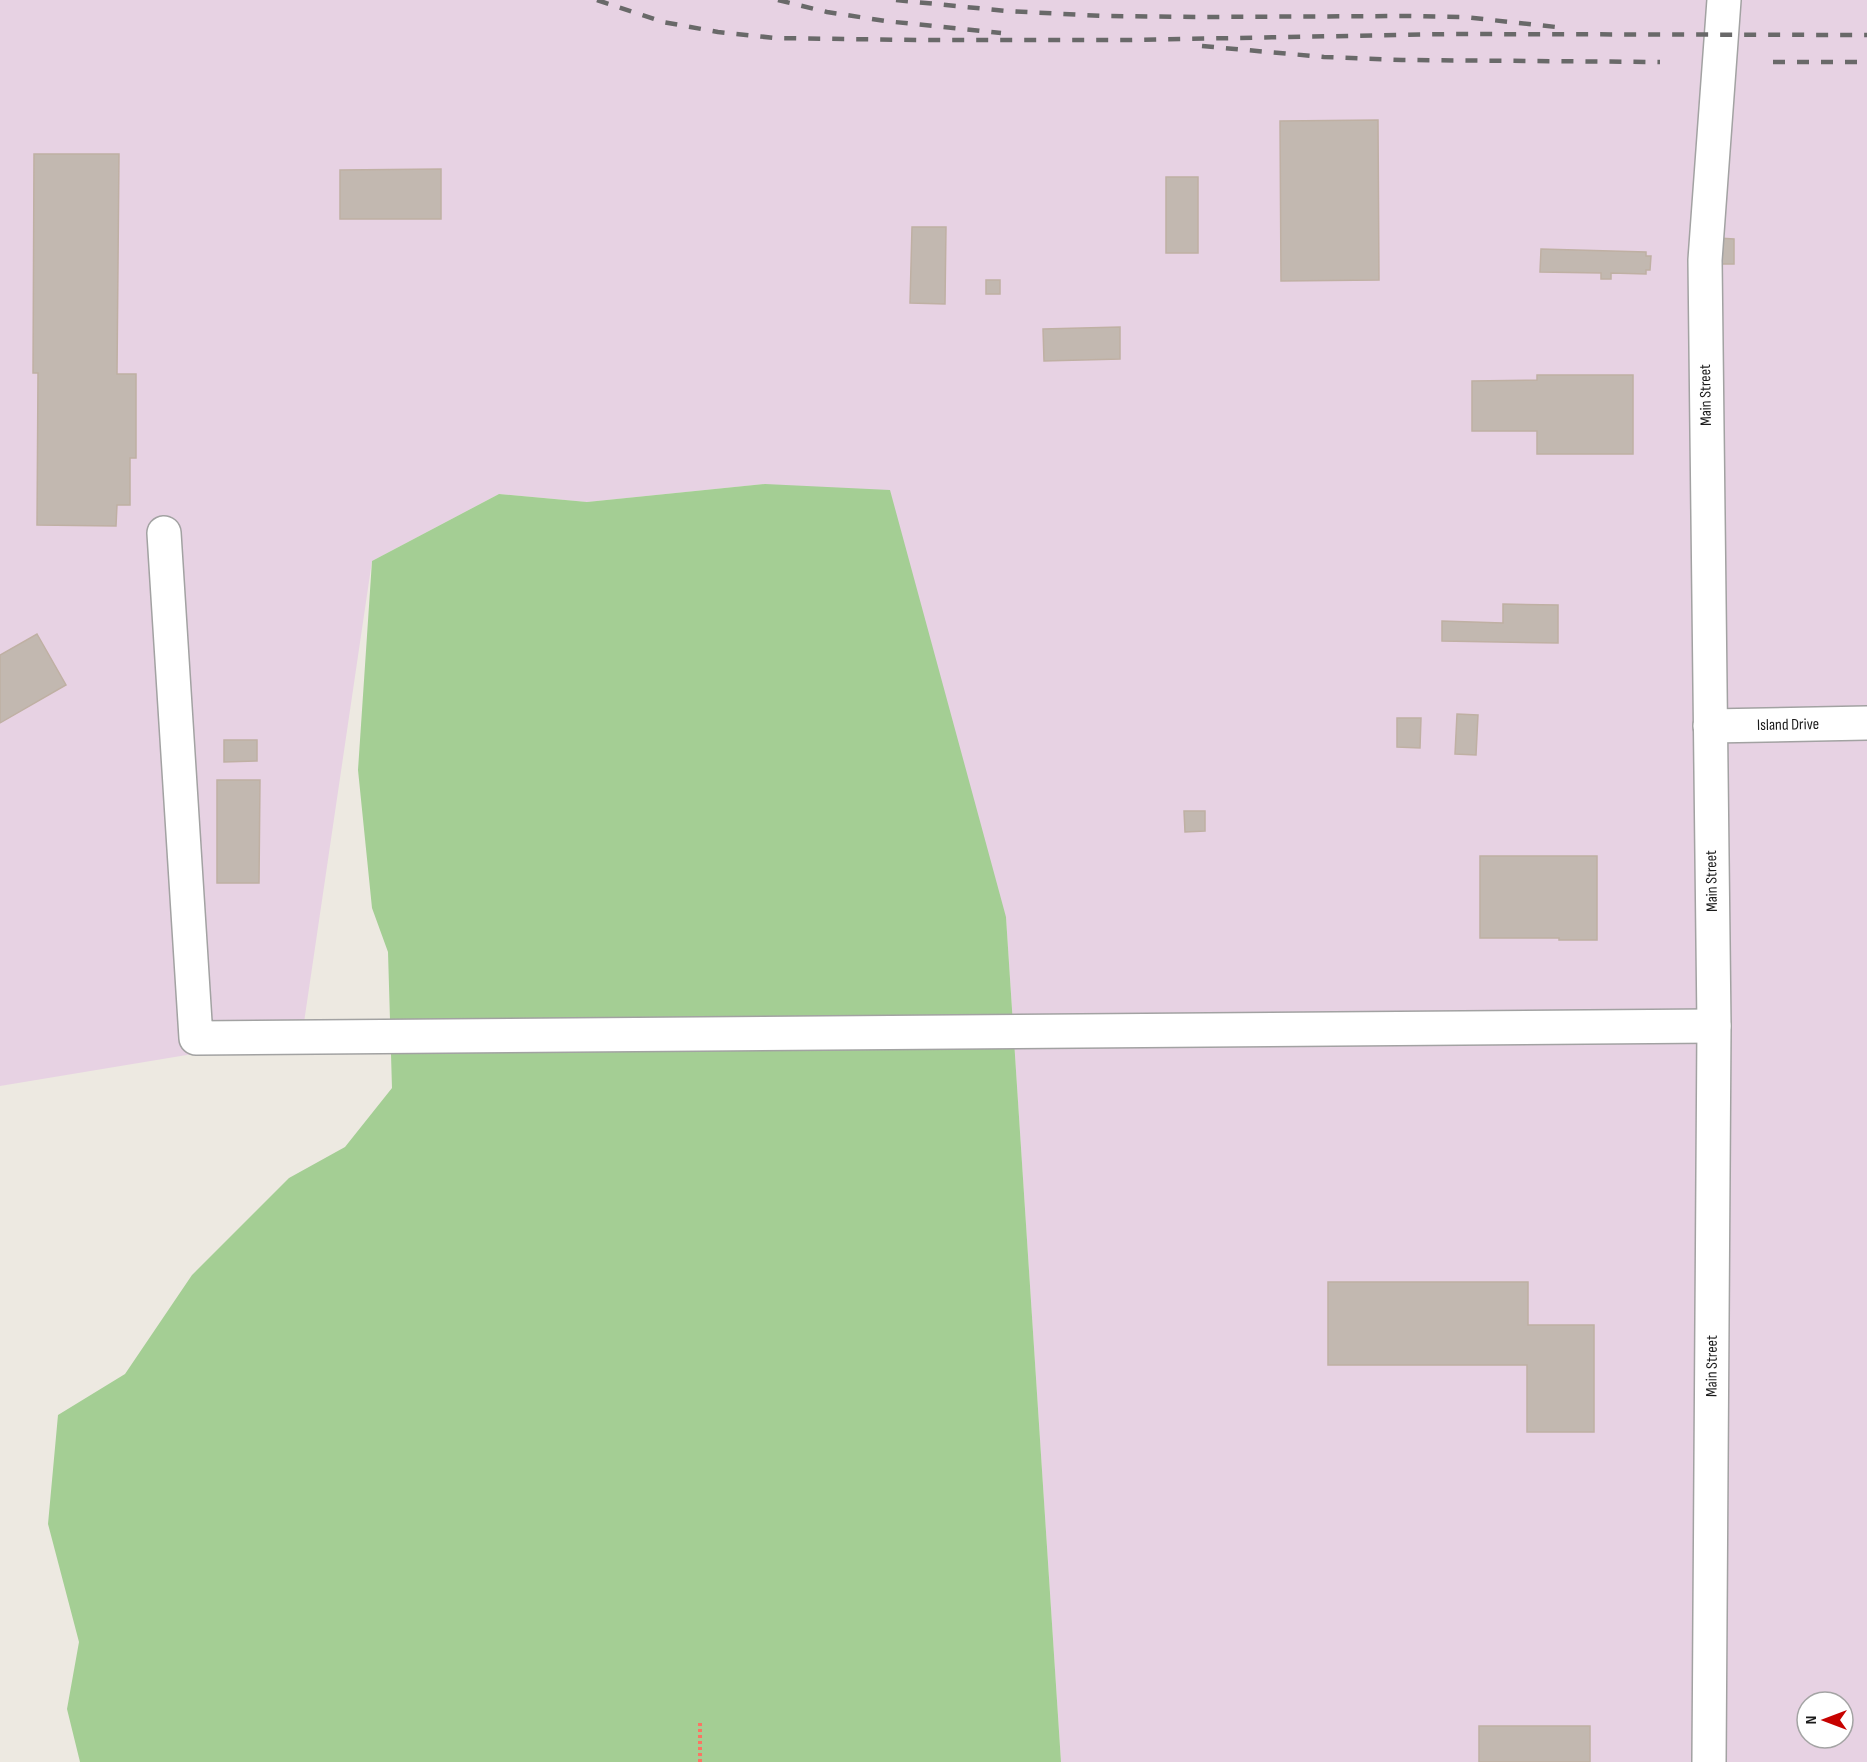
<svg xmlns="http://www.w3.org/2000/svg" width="1867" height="1762" viewBox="0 0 1867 1762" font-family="'Sofia Sans Condensed',sans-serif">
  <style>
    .industrial { fill: #e7d2e3; fill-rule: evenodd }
    .forest { fill: #a4ce94 }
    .building { fill: #c2b8b0; stroke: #bfb0a3; stroke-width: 1.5 }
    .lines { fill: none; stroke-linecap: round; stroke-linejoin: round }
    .minor-casing { stroke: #a2a2a2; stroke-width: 36 }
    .path { stroke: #fc7463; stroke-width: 4; stroke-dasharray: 3 3; stroke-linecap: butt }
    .minor { stroke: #fff; stroke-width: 33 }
    .rail { stroke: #696969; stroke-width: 4.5; stroke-dasharray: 12 12; stroke-linecap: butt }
    .labels { text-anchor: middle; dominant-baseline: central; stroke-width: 4.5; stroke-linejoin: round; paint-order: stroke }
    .street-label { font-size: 16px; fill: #1b1b1b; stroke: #fff }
  </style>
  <rect width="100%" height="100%" fill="#ede9e1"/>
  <!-- industrial -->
  <path class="industrial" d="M0 0H1867V1762H1061L1006 917 765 484 587 502 499 494 372 561 302 1036 0 1086ZM1807 1702H1843V1738H1807Z"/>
  <!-- forest -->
  <path class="forest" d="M765 484 890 490 1006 917 1061 1762H80L67 1709 79 1642 48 1524 58 1415 125 1374 192 1275 289 1178 345 1147 392 1088 388 952 372 908 358 770 372 561 499 494 587 502Z"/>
  <!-- building -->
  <g class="building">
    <path d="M1378 120 1379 280 1281 281 1280 121Z"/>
    <path d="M34 154H119L117 374H136V458H130V505H117L116 526 37 525 38 373H33Z"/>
    <path d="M441 169V219H340V170Z"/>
    <rect x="1166" y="177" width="32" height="76"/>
    <path d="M912 227H946L945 304 910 303Z"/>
    <path d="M1718 238 1734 239V264H1717Z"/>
    <path d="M1541 249 1646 252V256H1651L1650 270H1646V274L1611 273V279H1601V273L1540 272Z"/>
    <rect x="986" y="280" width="14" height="14"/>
    <path d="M1120 327V359L1044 361 1043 329Z"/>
    <path d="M1537 375H1633V454H1537V431H1472V381L1537 380Z"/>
    <path d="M1503 604 1558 605V643L1442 641V621L1503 623Z"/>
    <path d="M37 634 66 685 0 723V655Z"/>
    <path d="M1457 714 1478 715 1476 755 1455 754Z"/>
    <path d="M1397 718H1421L1420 748 1397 747Z"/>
    <path d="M224 740H257V761L224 762Z"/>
    <path d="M217 780H260L259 883H217Z"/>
    <path d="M1184 811H1205V831L1185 832Z"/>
    <path d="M1480 856H1597V940H1559V938H1480Z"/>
    <path d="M1328 1282H1528V1325H1594V1432H1527V1365H1328Z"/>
    <rect x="1479" y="1726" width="111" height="36"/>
  </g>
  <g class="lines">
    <defs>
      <g id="minor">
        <path d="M164 533 196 1038 1714 1026"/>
        <path id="s1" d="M1710 726 1867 723"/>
        <path id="s2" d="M1709 1762 1714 1026 1705 260 1724 0"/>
      </g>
    </defs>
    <!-- minor casing -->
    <use href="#minor" class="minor-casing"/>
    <!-- path -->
    <path class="path" d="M700 1762V1723"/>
    <!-- minor -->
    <use href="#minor" class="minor"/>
    <!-- rail -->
    <g class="rail">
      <path d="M597 0 663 22 718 32 775 38 917 40H1128L1451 34 1867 35"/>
      <path d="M778 0 827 12 885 21 1001 33"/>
      <path d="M896 0 1006 11 1102 16 1197 17 1409 16 1464 17 1556 27"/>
      <path d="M1202 46 1324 57 1402 60 1660 62"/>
      <path d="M1773 62H1867"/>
    </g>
  </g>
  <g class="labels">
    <!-- street labels -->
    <g class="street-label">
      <text transform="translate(1706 395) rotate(-91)">Main Street</text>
      <text stroke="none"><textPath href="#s1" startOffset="78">Island Drive</textPath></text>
      <text transform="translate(1712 881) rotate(-91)">Main Street</text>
      <text stroke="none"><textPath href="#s2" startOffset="396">Main Street</textPath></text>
    </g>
  </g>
  <!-- north arrow -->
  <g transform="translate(1825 1720) rotate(270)"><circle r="28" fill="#ffffff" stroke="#a4a4a4" stroke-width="1.5"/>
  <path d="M0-4.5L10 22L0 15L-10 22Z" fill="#c70200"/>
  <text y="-9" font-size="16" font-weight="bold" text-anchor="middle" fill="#1b1b1b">N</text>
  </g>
</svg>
